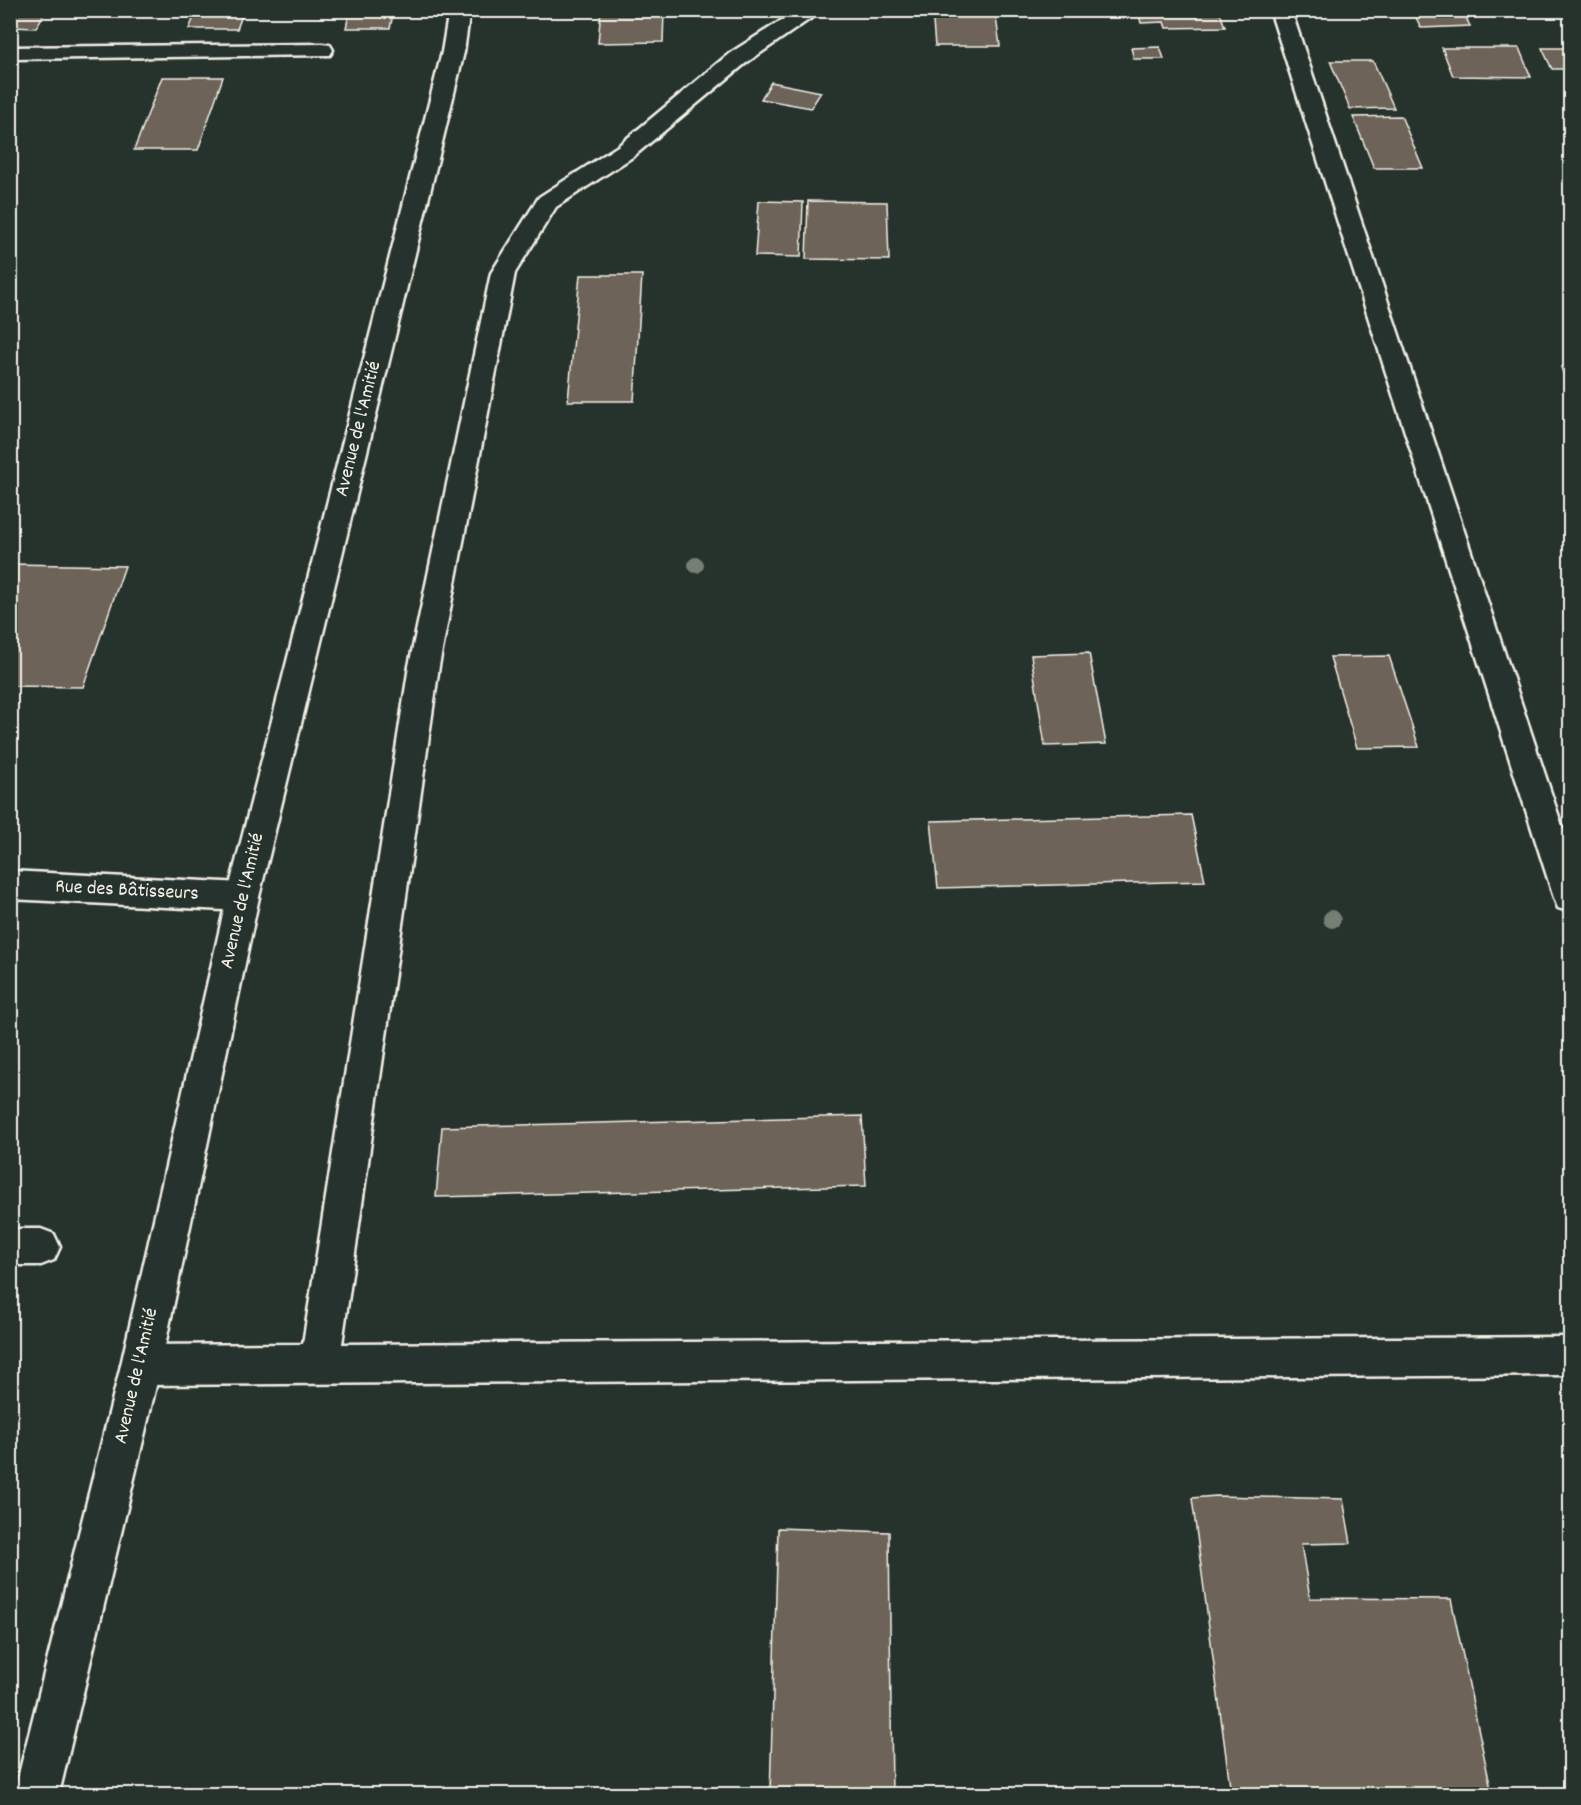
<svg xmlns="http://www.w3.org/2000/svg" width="1581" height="1805" viewBox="0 0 1581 1805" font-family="Dekko,sans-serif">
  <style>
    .building { fill: #6e6358; stroke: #f4f1e8; stroke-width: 1.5 }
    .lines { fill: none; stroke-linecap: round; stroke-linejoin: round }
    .minor-casing { stroke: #f4f1e8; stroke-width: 5 }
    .major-casing { stroke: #f4f1e8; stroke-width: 5 }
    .minor { fill: #26332d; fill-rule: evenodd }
    .major { fill: #26332d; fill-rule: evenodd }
    .tree { fill: #757f73 }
    .labels { text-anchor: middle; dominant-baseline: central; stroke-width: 4.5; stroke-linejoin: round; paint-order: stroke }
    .street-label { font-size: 20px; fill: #f4f1e8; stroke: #26332d }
  </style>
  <rect width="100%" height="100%" fill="#26332d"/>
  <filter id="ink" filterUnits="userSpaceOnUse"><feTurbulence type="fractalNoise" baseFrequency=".0167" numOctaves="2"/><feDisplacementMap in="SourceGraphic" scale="12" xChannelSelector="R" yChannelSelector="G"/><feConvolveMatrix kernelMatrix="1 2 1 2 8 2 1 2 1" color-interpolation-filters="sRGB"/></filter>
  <g filter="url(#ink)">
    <!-- building -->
    <g class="building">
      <path d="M10 10H46L36 28 10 27Z"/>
      <path d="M197 10H244L237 29H189Z"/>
      <path d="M350 10H394L390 28H346Z"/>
      <path d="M601 10H664L663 42 598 43Z"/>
      <path d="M932 10H995L1000 46H935Z"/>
      <path d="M1138 10H1219L1225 27 1166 28 1164 22 1141 23Z"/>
      <path d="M1462 10 1470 26 1421 28 1413 11Z"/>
      <path d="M1160 47 1164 59H1134L1131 48Z"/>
      <path d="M1442 48H1519L1531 77 1453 76Z"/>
      <path d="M1542 48H1570V69H1552Z"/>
      <path d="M1330 61H1373L1394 108 1350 109Z"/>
      <path d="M162 77H223L198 150H134Z"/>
      <path d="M771 82 821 92 811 108 761 99Z"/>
      <path d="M1401 116 1423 168H1374L1353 117Z"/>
      <path d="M759 201 803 202 801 257 755 256Z"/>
      <path d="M808 201 887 202 889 260 806 259Z"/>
      <path d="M580 275H642L634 401H568Z"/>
      <path d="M1561 367H1570V394Z"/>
      <path d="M10 564 125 566 83 687 10 686Z"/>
      <path d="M1089 653 1106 744 1045 746 1031 655Z"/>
      <path d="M1389 656 1419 747 1357 748 1330 657Z"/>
      <path d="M1191 815 1205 881 938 888 931 821Z"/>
      <path d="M862 1116 866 1186 436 1197 442 1127Z"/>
      <path d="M1216 1496 1343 1499 1351 1543 1301 1544 1310 1598 1451 1599 1492 1794H1231L1192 1498Z"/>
      <path d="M778 1528 889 1532 892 1794H770Z"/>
    </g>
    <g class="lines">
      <defs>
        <g id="minor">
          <path d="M798 10H823L746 63 634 156 556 207 515 273 439 666 342 1344 1570 1337V1375L141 1385 127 1379 121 1365 127 1351 141 1345 303 1344 409 666 491 273 539 197 618 146 730 53Z"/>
          <path d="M1270 10H1291L1570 850V912L1558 908 1554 898Z"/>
          <path d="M322 44 330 45 333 50 330 55 10 59V47Z"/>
          <path d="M10 871 243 883 255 887 259 897 255 907 243 911 10 899Z"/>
          <path d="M10 1229H41L54 1234 60 1247 54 1260 41 1265H10Z"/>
        </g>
        <path id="major" d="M449 10H470L464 52 259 897 161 1365 59 1794H14L121 1365 227 897 442 52Z"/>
      </defs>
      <!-- minor casing -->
      <use href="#minor" class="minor-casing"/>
      <!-- major casing -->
      <use href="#major" class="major-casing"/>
      <!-- minor -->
      <use href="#minor" class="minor"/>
      <!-- major -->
      <use href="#major" class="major"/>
    </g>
    <!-- trees -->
    <g class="tree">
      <circle cx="696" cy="565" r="8"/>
      <circle cx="1332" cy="919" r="9"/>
    </g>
  </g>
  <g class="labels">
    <!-- street labels -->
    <g class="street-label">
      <text transform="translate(359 429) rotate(-76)">Avenue de l'Amitié</text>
      <text transform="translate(127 891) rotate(3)">Rue des Bâtisseurs</text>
      <text transform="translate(243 901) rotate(-77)">Avenue de l'Amitié</text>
      <text transform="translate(137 1376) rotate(-77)">Avenue de l'Amitié</text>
    </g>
  </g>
  <!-- margin -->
  <rect width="1581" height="1805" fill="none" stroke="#26332d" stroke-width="36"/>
  <rect x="18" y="18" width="1545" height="1769" fill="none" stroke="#f4f1e8" stroke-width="2" filter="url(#ink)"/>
</svg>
